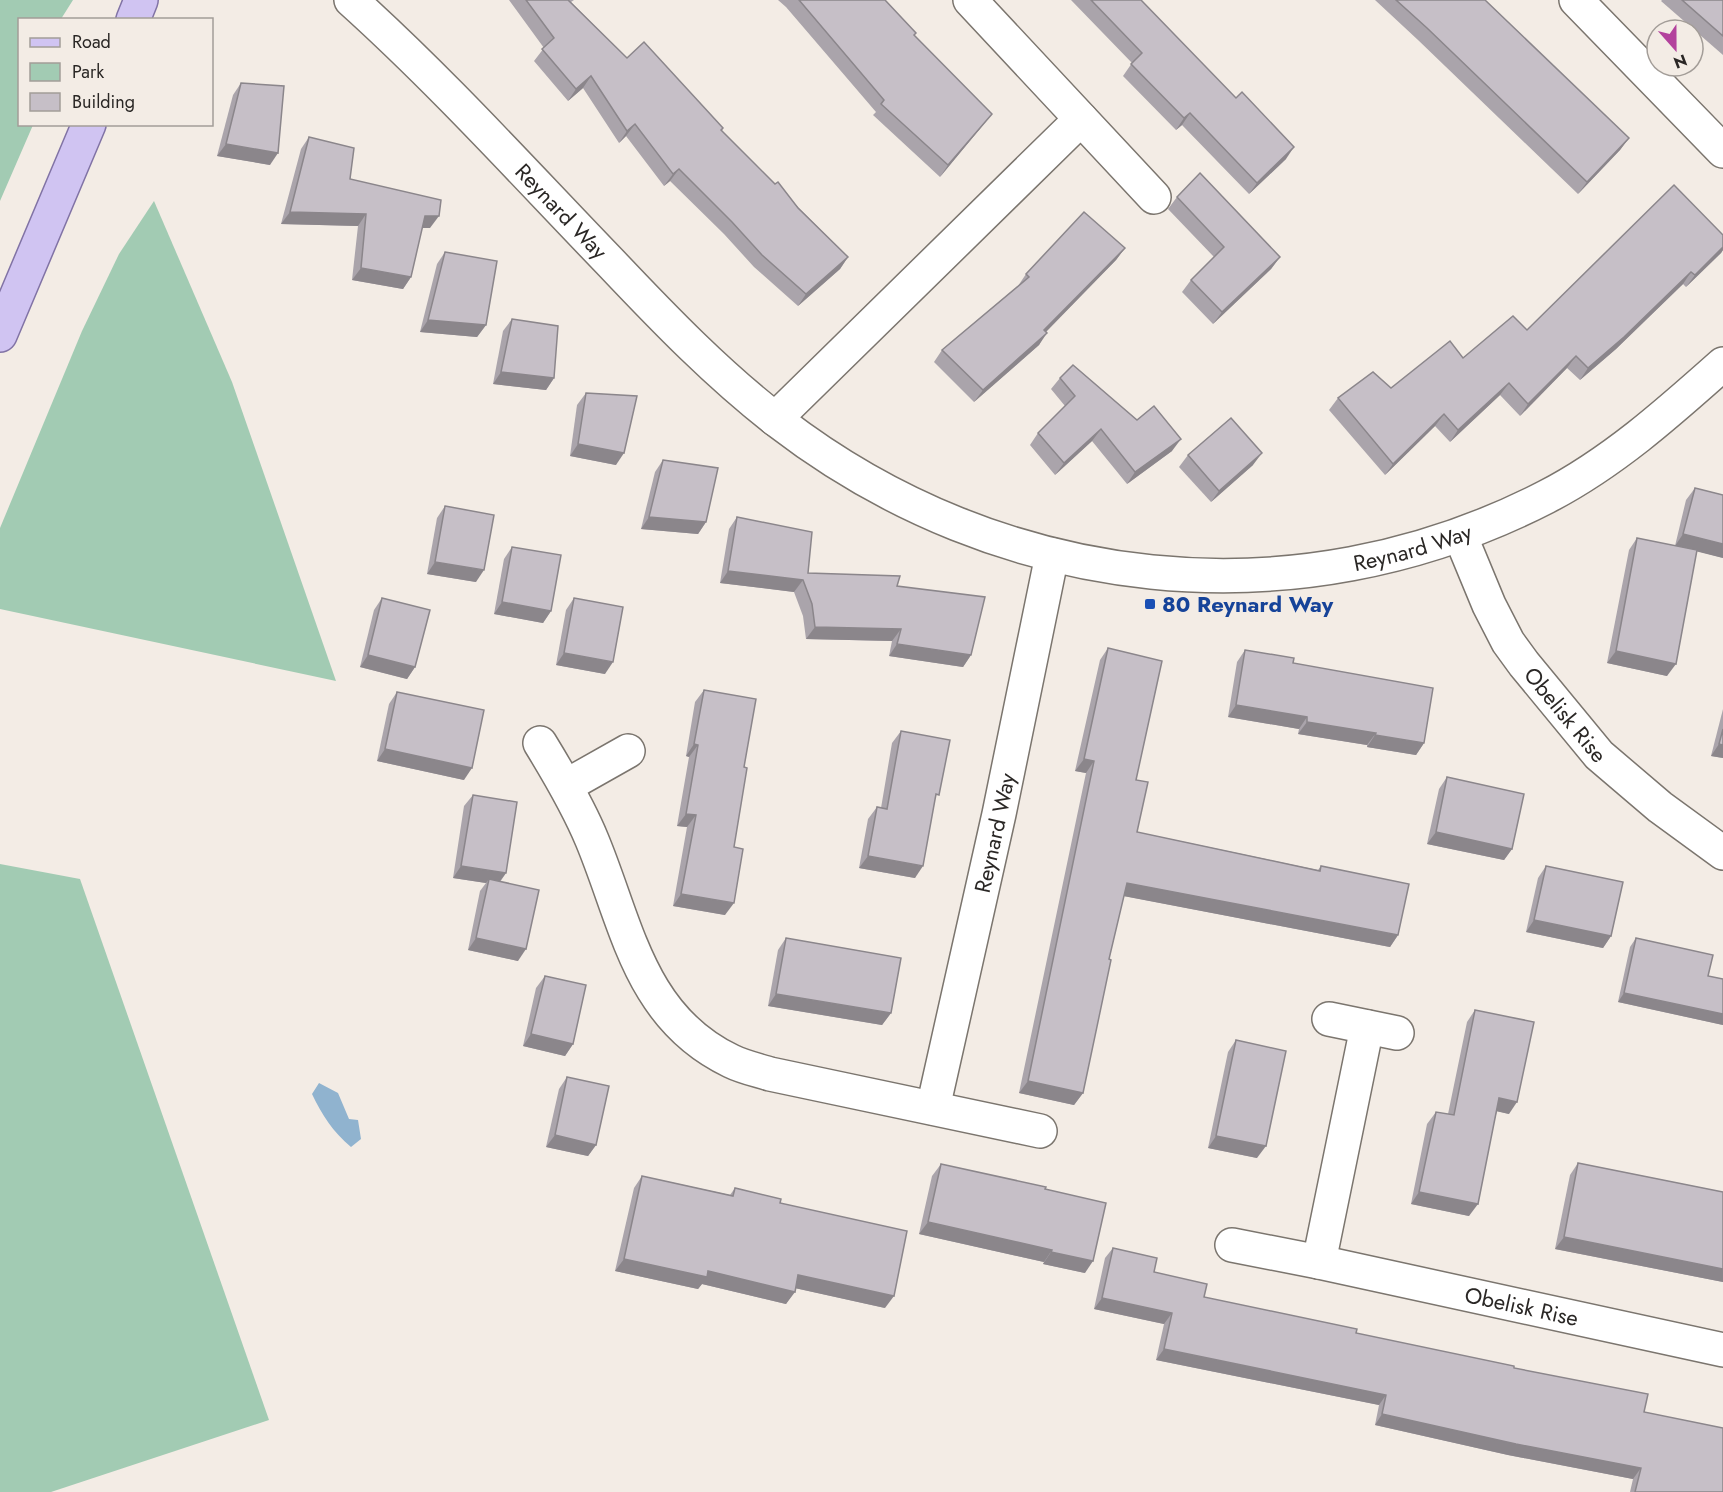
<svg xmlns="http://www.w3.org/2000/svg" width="1723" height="1492" viewBox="0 0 1723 1492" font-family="Jost,sans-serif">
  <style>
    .green { fill: #a2cbb3 }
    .water { fill: #90b3cf }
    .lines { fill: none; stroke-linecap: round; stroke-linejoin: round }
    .minor-casing { stroke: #7b756e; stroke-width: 36 }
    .major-casing { stroke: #8173a5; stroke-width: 36 }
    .minor { stroke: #fff; stroke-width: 33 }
    .major { stroke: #d0c4f2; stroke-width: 33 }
    .wall { fill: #aaa4ab }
    .shaded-wall { fill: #8b868b }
    .building { fill: #c6bfc7; stroke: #8b868b; stroke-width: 1.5 }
    .transit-dot { fill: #1a4fb4; stroke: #f3ece5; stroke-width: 2 }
    .labels { text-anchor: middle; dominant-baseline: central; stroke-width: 6; stroke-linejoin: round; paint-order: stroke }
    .street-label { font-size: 22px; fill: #2a2725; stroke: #f3ece5 }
    .transit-label { font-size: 22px; font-weight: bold; fill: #164399; stroke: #f3ece5; text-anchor: start }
  </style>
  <rect width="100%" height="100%" fill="#f3ece5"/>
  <!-- green -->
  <g class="green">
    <path d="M0 0H73L61 19 20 20V124L33 125 0 201Z"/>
    <path d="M154 201 232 382 336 681 0 609V528L82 331 119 254Z"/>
    <path d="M0 864 80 879 269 1420 51 1492H0Z"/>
  </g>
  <!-- water -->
  <path class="water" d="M319 1083 338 1093 349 1119 358 1120 361 1139 351 1147C333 1132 322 1115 312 1094Z"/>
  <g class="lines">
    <defs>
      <g id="minor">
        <path id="s1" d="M351 0C443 83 526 175 611 263 664 319 718 375 779 422 1001 593 1295 626 1546 497 1612 463 1668 413 1723 364"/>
        <path d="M970 0 1154 197"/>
        <path d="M1576 0 1723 151"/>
        <path d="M775 419 1081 119"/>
        <path id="s2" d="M1460 535 1489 605 1508 642 1524 664 1599 755 1660 807 1723 853"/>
        <path d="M540 743C559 774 578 806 592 840 627 924 639 1017 731 1061 743 1067 757 1070 770 1074L1040 1131"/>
        <path d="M566 786 628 751"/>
        <path d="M1329 1019 1397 1033"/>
        <path id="s3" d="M933 1108 999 814 1052 555"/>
        <path id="s4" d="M1232 1245 1319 1262 1723 1350"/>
        <path d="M1319 1262 1367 1027"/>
      </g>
      <g id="major">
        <path d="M133 20 141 0"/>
        <path d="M0 335 89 124"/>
      </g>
    </defs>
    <!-- minor casing -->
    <use href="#minor" class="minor-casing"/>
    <!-- major casing -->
    <use href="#major" class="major-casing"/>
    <!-- minor -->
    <use href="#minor" class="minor"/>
    <!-- major -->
    <use href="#major" class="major"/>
  </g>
  <!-- wall -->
  <g class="wall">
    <path d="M509 0H574L571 2 627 58 723 128 722 131 848 257 840 269 798 306 754 267 724 234 670 181 664 186 626 136 619 143 583 88 568 101 534 61 544 48Z"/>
    <path d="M778 0H885L983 125 940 177 873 115 876 112 786 7Z"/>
    <path d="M1071 0H1141L1286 159 1249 194 1182 125 1176 130 1123 76 1132 63Z"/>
    <path d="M1375 0H1485L1629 138 1620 150 1578 194 1418 40Z"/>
    <path d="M1662 0H1723V55L1661 1Z"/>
    <path d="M241 83 270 165 217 156 233 95Z"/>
    <path d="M309 137 350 179 430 228H422L411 277 403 289 352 280 358 226 281 224 301 149Z"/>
    <path d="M1177 197 1280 257 1271 269 1213 324 1182 292 1191 280 1214 257 1168 209Z"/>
    <path d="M1723 235V250L1721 253 1686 287 1683 284 1616 349 1580 380 1567 368 1520 416 1500 395 1450 442 1435 426 1385 475 1329 410 1338 398 1391 388 1527 330Z"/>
    <path d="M1125 248 1116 260 1046 332 1039 345 974 402 934 362 942 350 1018 286 1026 274Z"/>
    <path d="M445 252 486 325 477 337 420 332 437 264Z"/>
    <path d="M512 319 554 378 546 390 493 384 503 331Z"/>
    <path d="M1060 378 1172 451 1127 484 1092 441 1055 475 1030 445 1038 433 1065 406 1051 389Z"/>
    <path d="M586 393 616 465 570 456 577 405Z"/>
    <path d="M1188 455 1253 465 1211 502 1179 467Z"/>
    <path d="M663 460 706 522 698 534 641 529 655 472Z"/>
    <path d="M1695 488 1723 495V558L1697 551 1667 676 1607 663 1629 550 1637 538 1675 546 1686 500Z"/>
    <path d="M445 506 476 582 427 574 437 518Z"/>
    <path d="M737 517 808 573 897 586 971 655 963 667 889 656 892 641 806 639 803 616 794 592 720 583 729 529Z"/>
    <path d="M512 547 551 611 543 623 494 614 504 559Z"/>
    <path d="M382 598 415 667 407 679 360 667 374 610Z"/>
    <path d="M574 598 605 674 556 665 566 610Z"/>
    <path d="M1108 648 1136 780 1137 832 1318 870 1321 866 1398 935 1390 947 1124 896 1109 959 1083 1093 1074 1105 1019 1093 1086 773 1075 771 1100 660Z"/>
    <path d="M1245 650 1293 663 1424 743 1416 755 1367 747V745L1298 734 1299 729 1228 717 1237 662Z"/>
    <path d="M704 690 744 767 725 915 673 906 687 827 677 826 689 757 686 756 695 702Z"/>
    <path d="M397 692 464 780 377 761 389 704Z"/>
    <path d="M1723 709V758L1711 756Z"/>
    <path d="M901 731 935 801 915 878 859 868 868 819 877 807 881 808 892 743Z"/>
    <path d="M1447 777 1512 849 1504 860 1427 844 1439 789Z"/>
    <path d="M473 795 506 873 500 882 518 961 468 950 480 891 486 883 453 878 464 806Z"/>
    <path d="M1546 866 1611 936 1603 948 1526 932 1538 878Z"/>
    <path d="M786 938 891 1013 882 1025 768 1006 778 950Z"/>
    <path d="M1636 938 1708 976 1723 979V1025L1618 1002 1630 947Z"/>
    <path d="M545 976 573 1044 565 1056 523 1046 536 988Z"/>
    <path d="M1475 1010 1509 1114 1497 1111 1469 1216 1411 1204 1427 1124 1436 1112 1448 1114 1467 1022Z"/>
    <path d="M1236 1040 1257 1158 1208 1148 1228 1052Z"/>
    <path d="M567 1077 596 1145 588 1156 546 1147 559 1089Z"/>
    <path d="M1578 1163 1723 1192V1282L1555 1249 1570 1175Z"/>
    <path d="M941 1164 1045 1189 1085 1273 1043 1264 1044 1262 919 1234 932 1176Z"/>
    <path d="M642 1176 730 1195 735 1188 780 1203 885 1308 795 1288 786 1304 702 1284 698 1289 615 1271 634 1188Z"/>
    <path d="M1113 1248 1154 1272 1204 1297 1356 1333 1514 1368 1644 1412 1723 1492H1630L1633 1479 1508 1455 1375 1425 1379 1405 1156 1360 1164 1324 1094 1309 1105 1258Z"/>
  </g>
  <!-- shaded-wall -->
  <g class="shaded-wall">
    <path d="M591 76 583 88 568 101 576 89Z"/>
    <path d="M1190 113 1182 125 1176 130 1184 118Z"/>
    <path d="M992 114 983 125 940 177 948 165Z"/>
    <path d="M635 124 626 136 619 143 627 131Z"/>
    <path d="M1629 138 1620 150 1578 194 1587 182Z"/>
    <path d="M226 144 278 153 270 165 217 156Z"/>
    <path d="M1294 147 1286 159 1249 194 1257 183Z"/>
    <path d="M679 169 670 181 664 186 673 174Z"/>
    <path d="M290 212 366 214 358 226 281 224Z"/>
    <path d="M425 216H439L430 228H416Z"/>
    <path d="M1723 247V250L1721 253 1686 287 1695 275Z"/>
    <path d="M1125 248 1116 260 1036 342 1044 330Z"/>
    <path d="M848 257 840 269 798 306 806 294Z"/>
    <path d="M1280 257 1271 269 1213 324 1222 312Z"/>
    <path d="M361 268 411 277 403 289 352 280Z"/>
    <path d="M1691 272 1683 284 1616 349 1580 380 1588 368Z"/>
    <path d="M428 320 486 325 477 337 420 332Z"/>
    <path d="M1047 333 1039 345 974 402 983 390Z"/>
    <path d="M1576 356 1567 368 1520 416 1528 404Z"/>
    <path d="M501 372 554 378 546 390 493 384Z"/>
    <path d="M1509 383 1500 395 1450 442 1458 430Z"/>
    <path d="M1444 414 1435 426 1385 475 1393 464Z"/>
    <path d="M1101 429 1092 441 1055 475 1064 463Z"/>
    <path d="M1181 439 1172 451 1127 484 1135 472Z"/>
    <path d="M578 444 624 453 616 465 570 456Z"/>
    <path d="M1262 453 1253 465 1211 502 1219 491Z"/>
    <path d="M649 517 706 522 698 534 641 529Z"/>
    <path d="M1683 534 1723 544V558L1675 546Z"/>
    <path d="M435 562 484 570 476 582 427 574Z"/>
    <path d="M728 571 803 580 794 592 720 583Z"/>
    <path d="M502 602 551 611 543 623 494 614Z"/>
    <path d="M815 627 901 629 892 641 806 639Z"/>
    <path d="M897 644 971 655 963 667 889 656Z"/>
    <path d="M1616 651 1676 664 1667 676 1607 663Z"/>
    <path d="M564 653 613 662 605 674 556 665Z"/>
    <path d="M368 655 415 667 407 679 360 667Z"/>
    <path d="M1236 705 1307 717 1299 729 1228 717Z"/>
    <path d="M1307 722 1376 733 1367 745 1298 734Z"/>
    <path d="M1375 735 1424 743 1416 755 1367 747Z"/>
    <path d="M694 744 698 745 689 757 686 756Z"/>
    <path d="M1719 744 1723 745V758L1711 756Z"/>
    <path d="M385 749 472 768 464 780 377 761Z"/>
    <path d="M1084 759 1094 761 1086 773 1075 771Z"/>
    <path d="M686 814 696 815 687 827 677 826Z"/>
    <path d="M1436 832 1512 849 1504 860 1427 844Z"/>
    <path d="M868 856 923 866 915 878 859 868Z"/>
    <path d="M461 866 506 873 497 885 489 879 486 883 453 878Z"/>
    <path d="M1127 883 1398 935 1390 947 1118 895Z"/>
    <path d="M681 894 734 903 725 915 673 906Z"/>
    <path d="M1534 920 1611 936 1603 948 1526 932Z"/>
    <path d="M476 938 526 949 518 961 468 950Z"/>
    <path d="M1624 993 1723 1014V1025L1618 1002Z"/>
    <path d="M776 994 891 1013 882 1025 768 1006Z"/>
    <path d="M531 1034 573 1044 565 1056 523 1046Z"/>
    <path d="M1028 1081 1083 1093 1074 1105 1019 1093Z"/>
    <path d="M1499 1098 1517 1102 1509 1114 1491 1110Z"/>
    <path d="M555 1135 596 1145 588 1156 546 1147Z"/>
    <path d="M1216 1136 1266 1146 1257 1158 1208 1148Z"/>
    <path d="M1419 1192 1478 1204 1469 1216 1411 1204Z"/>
    <path d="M928 1222 1052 1250 1044 1262 919 1234Z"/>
    <path d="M1564 1237 1723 1269V1282L1555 1249Z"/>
    <path d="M1051 1252 1093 1261 1085 1273 1043 1264Z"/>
    <path d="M624 1259 708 1271 795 1292 786 1304 702 1284 698 1289 615 1271Z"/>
    <path d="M798 1275 894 1296 885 1308 790 1287Z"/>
    <path d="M1102 1298 1172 1313 1164 1324 1094 1309Z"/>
    <path d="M1164 1349 1386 1395 1379 1405 1156 1360Z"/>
    <path d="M1382 1414 1641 1468 1633 1479 1508 1455 1375 1425Z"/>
  </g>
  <!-- building -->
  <g class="building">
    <path d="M526 0H568L627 58 644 42 723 128 721 130 775 184 778 182 798 208 848 257 806 294 762 255 732 222 679 169 673 174 635 124 627 131 591 76 576 89 542 49 554 38Z"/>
    <path d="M799 0H885L916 33 914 35 992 114 948 165 881 104 884 100Z"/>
    <path d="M1091 0H1141L1236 98 1242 92 1294 147 1257 183 1190 113 1184 118 1131 64 1142 53Z"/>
    <path d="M1396 0H1485L1629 138 1587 182 1427 28Z"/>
    <path d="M1682 0H1723V36Z"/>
    <path d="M241 83 284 86 278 153 226 144Z"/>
    <path d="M309 137 354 148 350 179 441 200 439 216H425L411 277 361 268 366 214 290 212Z"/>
    <path d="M1200 173 1280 257 1222 312 1191 280 1224 247 1177 197Z"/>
    <path d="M1674 185 1723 235V247L1695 275 1691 272 1624 337 1588 368 1576 356 1528 404 1509 383 1458 430 1444 414 1393 464 1338 398 1373 372 1391 388 1450 341 1463 358 1513 316 1527 330Z"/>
    <path d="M1084 212 1125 248 1044 330 1047 333 983 390 942 350 1029 277 1026 274Z"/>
    <path d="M445 252 497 261 486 325 428 320Z"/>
    <path d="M512 319 558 326 554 378 501 372Z"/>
    <path d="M1073 365 1137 420 1154 406 1181 439 1135 472 1101 429 1064 463 1038 433 1075 396 1060 378Z"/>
    <path d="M586 393 637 396 624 453 578 444Z"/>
    <path d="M1231 418 1262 453 1219 491 1188 455Z"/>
    <path d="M663 460 718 468 706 522 649 517Z"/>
    <path d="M1695 488 1723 495V544L1683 534Z"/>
    <path d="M445 506 494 515 484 570 435 562Z"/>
    <path d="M737 517 812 532 808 573 900 576 897 586 985 597 971 655 897 644 901 629 815 627 812 604 803 580 728 571Z"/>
    <path d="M1637 538 1697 550 1676 664 1616 651Z"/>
    <path d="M512 547 561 555 551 611 502 602Z"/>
    <path d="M382 598 430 610 415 667 368 655Z"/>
    <path d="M574 598 623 607 613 662 564 653Z"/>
    <path d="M1108 648 1162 661 1136 780 1148 782 1137 832 1320 871 1321 866 1409 884 1398 935 1127 883 1109 959 1111 960 1083 1093 1028 1081 1094 761 1084 759Z"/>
    <path d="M1245 650 1294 658 1293 663 1433 688 1424 743 1375 735 1376 733 1307 722V717L1236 705Z"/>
    <path d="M704 690 756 699 744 767 747 768 734 847 743 849 734 903 681 894 696 815 686 814 698 745 694 744Z"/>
    <path d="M397 692 484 710 472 768 385 749Z"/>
    <path d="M1723 729V745L1719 744Z"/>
    <path d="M901 731 950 740 939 795 936 794 923 866 868 856 877 807 887 809Z"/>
    <path d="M1447 777 1524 794 1512 849 1436 832Z"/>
    <path d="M473 795 517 802 506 873 461 866Z"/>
    <path d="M1546 866 1623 882 1611 936 1534 920Z"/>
    <path d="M489 879 539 890 526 949 476 938Z"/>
    <path d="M786 938 901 958 891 1013 776 994Z"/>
    <path d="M1636 938 1713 955 1708 976 1723 979V1014L1624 993Z"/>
    <path d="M545 976 586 985 573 1044 531 1034Z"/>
    <path d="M1475 1010 1534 1022 1517 1102 1499 1098 1478 1204 1419 1192 1436 1112 1454 1115Z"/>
    <path d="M1236 1040 1286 1051 1266 1146 1216 1136Z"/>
    <path d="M567 1077 609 1086 596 1145 555 1135Z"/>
    <path d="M1578 1163 1723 1192V1269L1564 1237Z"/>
    <path d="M941 1164 1046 1187 1045 1189 1106 1203 1093 1261 1051 1252 1052 1250 928 1222Z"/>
    <path d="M642 1176 733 1196 735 1188 781 1199 780 1203 907 1231 894 1296 798 1275 795 1292 708 1271 707 1277 624 1259Z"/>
    <path d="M1113 1248 1157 1258 1154 1272 1207 1284 1204 1297 1357 1329 1356 1333 1514 1366V1368L1648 1394 1644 1412 1723 1428V1492H1635L1641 1468 1516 1444 1382 1414 1386 1395 1164 1349 1172 1313 1102 1298Z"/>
  </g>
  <!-- markers -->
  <rect class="transit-dot" x="1144" y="598" width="12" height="12" rx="3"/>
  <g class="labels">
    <!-- street labels -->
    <g class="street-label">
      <text stroke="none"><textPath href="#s1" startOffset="298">Reynard Way</textPath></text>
      <text stroke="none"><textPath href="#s1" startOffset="1272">Reynard Way</textPath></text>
      <text stroke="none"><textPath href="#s2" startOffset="210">Obelisk Rise</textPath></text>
      <text stroke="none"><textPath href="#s3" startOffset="282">Reynard Way</textPath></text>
      <text stroke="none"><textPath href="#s4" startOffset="296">Obelisk Rise</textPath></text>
    </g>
    <!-- transit labels -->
    <g class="transit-label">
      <text x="1162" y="604">80 Reynard Way</text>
    </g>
  </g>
  <!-- legend -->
  <rect x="18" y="18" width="195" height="108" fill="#f3ece5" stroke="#a39d98" stroke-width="1.5"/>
  <rect x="30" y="38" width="30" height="9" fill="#d0c4f2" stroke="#a39d98" stroke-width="1.5"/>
  <text x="72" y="48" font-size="18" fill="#2a2725">Road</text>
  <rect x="30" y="63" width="30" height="18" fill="#a2cbb3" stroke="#a39d98" stroke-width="1.5"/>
  <text x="72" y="78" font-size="18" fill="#2a2725">Park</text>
  <rect x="30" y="93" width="30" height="18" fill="#c6bfc7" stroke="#a39d98" stroke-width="1.5"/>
  <text x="72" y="108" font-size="18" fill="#2a2725">Building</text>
  <!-- north arrow -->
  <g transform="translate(1675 48) rotate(159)"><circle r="28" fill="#f3ece5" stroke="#a39d98" stroke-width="1.5"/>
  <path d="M0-4.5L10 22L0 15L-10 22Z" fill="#b3429d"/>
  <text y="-9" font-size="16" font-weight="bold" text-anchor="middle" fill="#2a2725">N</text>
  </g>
</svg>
